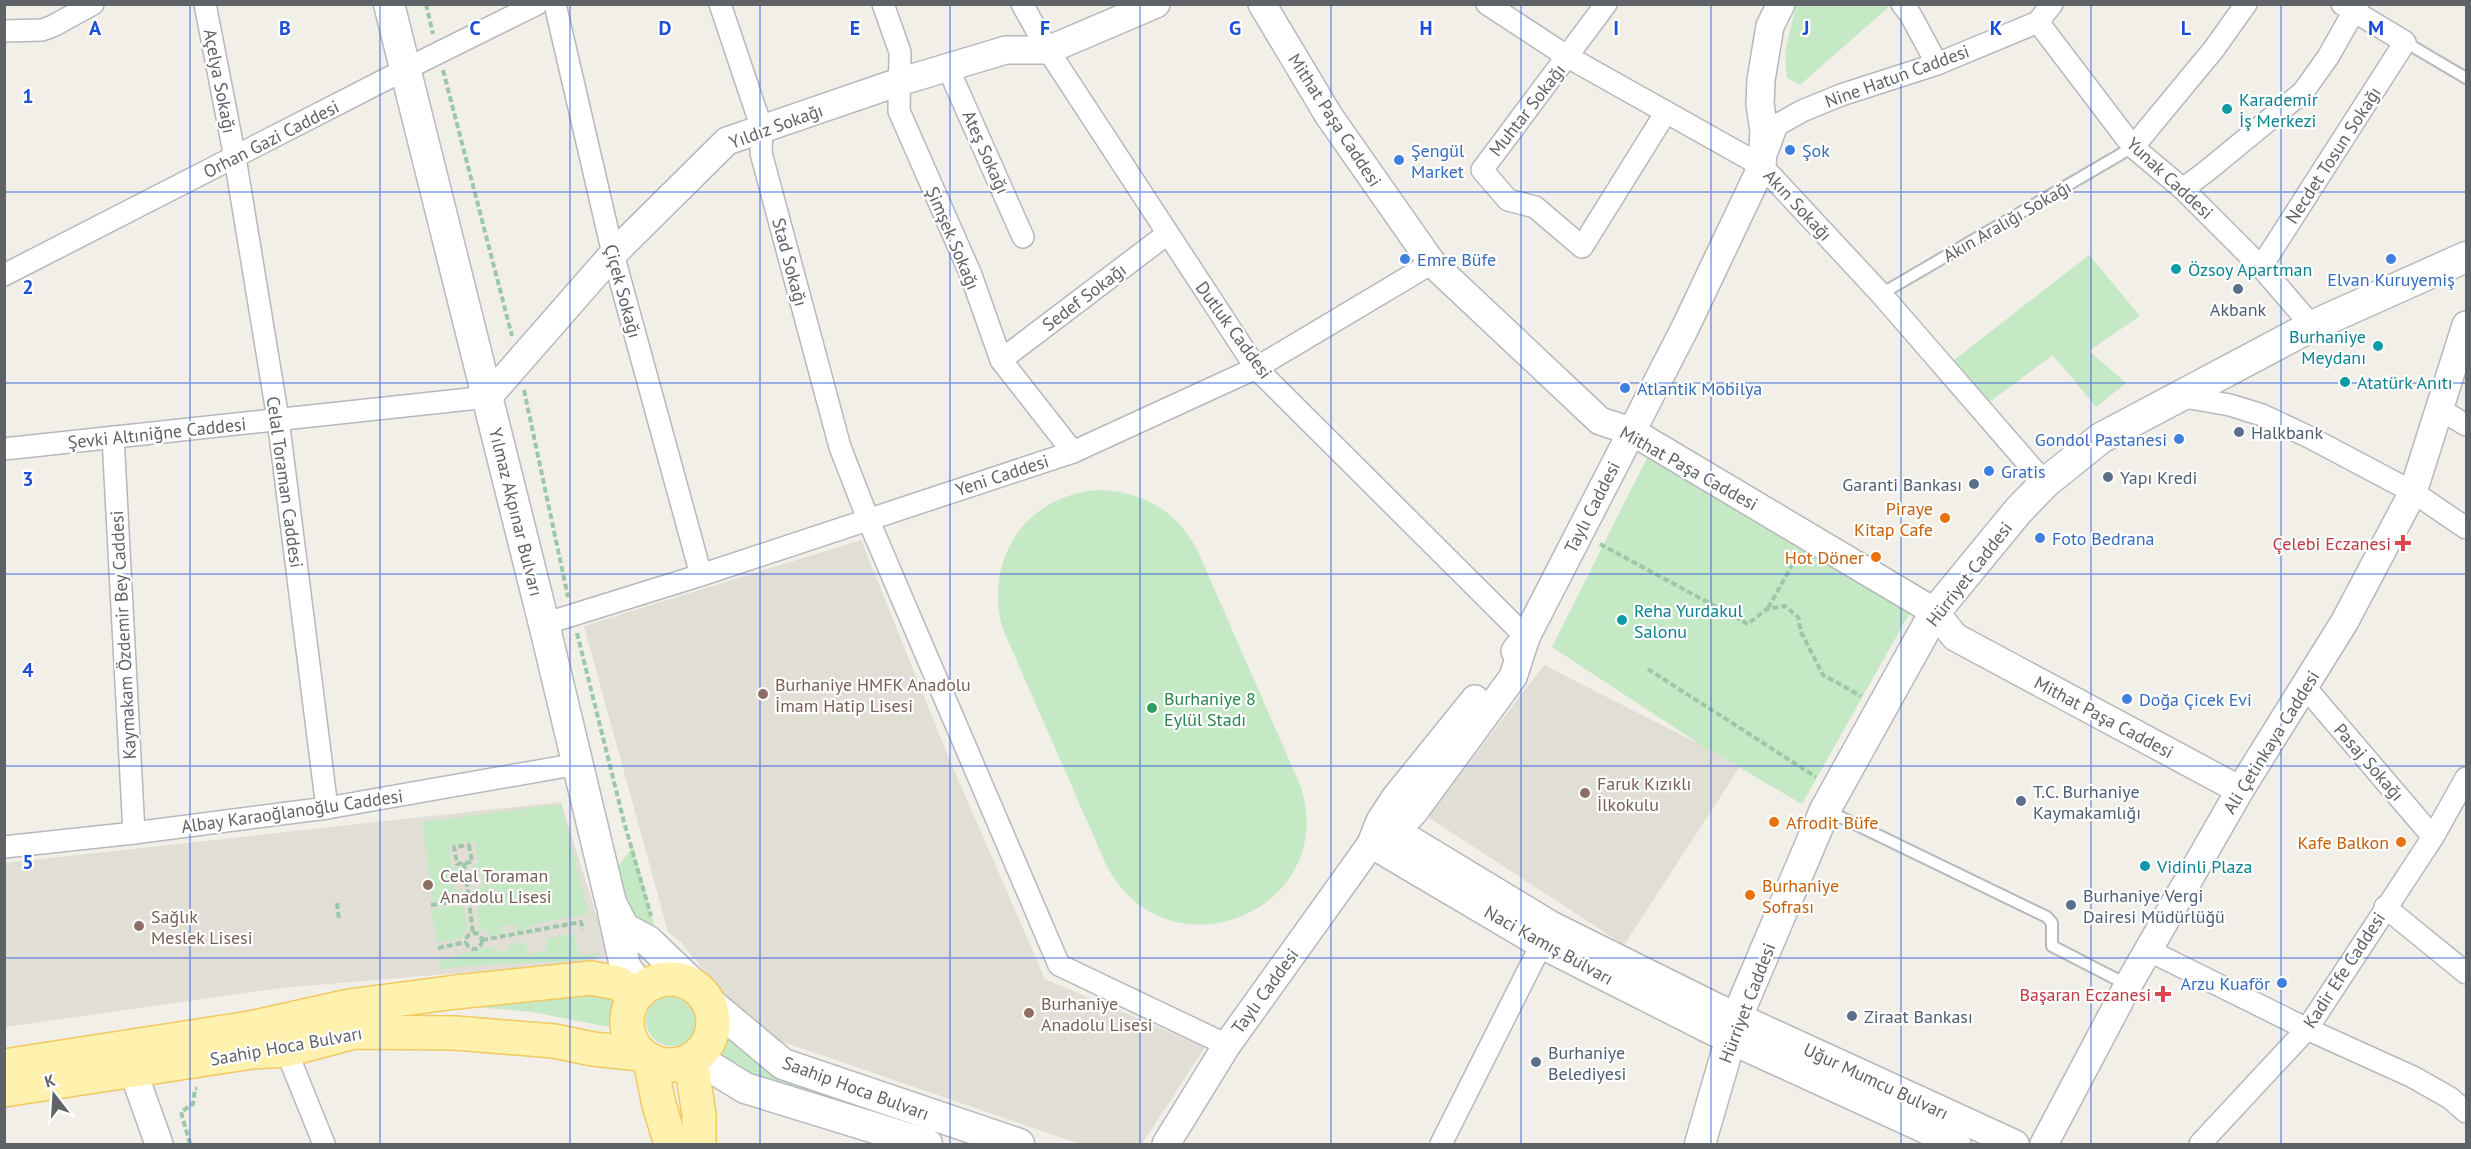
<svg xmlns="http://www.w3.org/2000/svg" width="2471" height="1149" viewBox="0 0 2471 1149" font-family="'PT Sans',sans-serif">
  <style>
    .education { fill: #e1ded6 }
    .green { fill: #c5e8c5 }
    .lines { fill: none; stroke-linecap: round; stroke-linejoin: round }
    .service-casing { stroke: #b5b8bc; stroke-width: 14 }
    .minor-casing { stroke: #b5b8bc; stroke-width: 24 }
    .tertiary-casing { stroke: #b5b8bc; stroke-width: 30 }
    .secondary-casing { stroke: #b6babf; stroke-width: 33 }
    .primary-casing { stroke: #f2c960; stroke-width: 36 }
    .path { stroke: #9cc7a9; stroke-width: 4; stroke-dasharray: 6 3; stroke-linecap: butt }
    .service { stroke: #fff; stroke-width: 10 }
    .minor { stroke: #fff; stroke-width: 21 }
    .tertiary { stroke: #fff; stroke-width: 27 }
    .secondary { stroke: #fff; stroke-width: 30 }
    .primary { stroke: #fff2af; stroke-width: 33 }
    .grid { fill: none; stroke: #1d4ed8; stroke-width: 1.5; stroke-opacity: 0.55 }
    .culture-dot { fill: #0f9aa8; stroke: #fff; stroke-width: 2 }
    .shop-dot { fill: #3f7fe0; stroke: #fff; stroke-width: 2 }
    .service-dot { fill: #5c6f8a; stroke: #fff; stroke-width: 2 }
    .food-dot { fill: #e8710a; stroke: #fff; stroke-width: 2 }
    .health-dot { fill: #e0444e; stroke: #fff; stroke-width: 2 }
    .education-dot { fill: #8d6e63; stroke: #fff; stroke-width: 2 }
    .leisure-dot { fill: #2e9e5b; stroke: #fff; stroke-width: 2 }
    .labels { text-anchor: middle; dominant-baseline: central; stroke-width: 4.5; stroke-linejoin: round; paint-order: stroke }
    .street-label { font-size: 18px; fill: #5f6368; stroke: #fff }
    .culture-label { font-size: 18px; fill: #0d838f; stroke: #fff; text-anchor: start }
    .shop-label { font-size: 18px; fill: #366cbe; stroke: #fff; text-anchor: start }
    .service-label { font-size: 18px; fill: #4e5e75; stroke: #fff; text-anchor: start }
    .food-label { font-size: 18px; fill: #c56008; stroke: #fff; text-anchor: end }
    .health-label { font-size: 18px; fill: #be3a42; stroke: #fff; text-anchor: end }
    .education-label { font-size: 18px; fill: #785e54; stroke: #fff; text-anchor: start }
    .leisure-label { font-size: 18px; fill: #27864d; stroke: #fff; text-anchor: start }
    .grid-label { font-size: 20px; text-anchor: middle; font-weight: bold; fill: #1d4ed8; stroke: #fff; stroke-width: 4.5; stroke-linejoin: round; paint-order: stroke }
  </style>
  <rect width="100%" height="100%" fill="#f1efe8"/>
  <!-- education -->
  <g class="education">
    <path d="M861 540 950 761 1045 979 1205 1047 1142 1144H1080L772 1038 723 995 681 942 668 932 584 626Z"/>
    <path d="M1544 665 1701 745 1739 768 1624 945 1428 817Z"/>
    <path d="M561 802 609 955 589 962 281 988 5 1027 4 863Z"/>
  </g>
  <!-- green -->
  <g class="green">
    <path d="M1796 5 1890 4 1891 5 1800 85 1787 78 1785 53Z"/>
    <path d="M2089 255 2140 316 2089 351 2126 383 2096 407 2053 355 1988 403 1953 361Z"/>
    <path d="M1650 452 1913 607 1802 804 1701 745 1552 647Z"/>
    <path d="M1099 490C1144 491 1180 513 1199 554L1301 787C1340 914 1162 982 1105 862L1002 627C984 558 1026 495 1099 490Z"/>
    <path d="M561 804 588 914 533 924 524 932 518 933 516 925 501 926 502 934 488 936 487 930 479 931 476 901 501 897 500 891 476 894 475 888 483 887 480 869 473 870 472 865 478 863 475 841 449 845 452 868 459 867 460 875 452 876 454 889 460 890 461 898 433 902 422 822Z"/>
    <path d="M633 847 658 939 631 913 618 875V866Z"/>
    <path d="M464 905 467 930 463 933 460 939 437 942 431 909Z"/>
    <path d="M574 934 579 956 600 953 601 954 586 960 466 966 441 969 440 960 493 946 494 952 509 950V944L526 943 527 954 547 951 546 939Z"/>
    <path d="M618 987 615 1028 532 1012 455 1005Z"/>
    <circle cx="672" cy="1020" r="26"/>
    <path d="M724 1033 812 1092 711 1063Z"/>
  </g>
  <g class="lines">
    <defs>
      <g id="service">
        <path d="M2405 42 2466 78"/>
        <path d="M1881 294 2133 147"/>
        <path d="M1826 810 2047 917 2052 923V946L2120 981 2126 986"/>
      </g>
      <g id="minor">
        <path d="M205 4 235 158 278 419 327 808"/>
        <path d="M555 4 613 254 701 575"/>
        <path d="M720 4 762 129 761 153 840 447 868 519 1059 965 1227 1045"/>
        <path d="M883 4 900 52 899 111 971 275 1001 360 1073 452"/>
        <path d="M1022 4 1048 50 1256 368 1526 637"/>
        <path d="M1487 4 1568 57 1762 166 1881 294 2045 483"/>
        <path d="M1606 4 1482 170 1508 200 1535 207 1582 247 1666 112"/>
        <path d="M1902 4 1910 14 1937 64"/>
        <path d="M2038 22 2133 147 2183 189 2261 267 2312 326"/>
        <path d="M4 31 42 30 53 26 93 4"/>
        <path d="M948 68 1023 237"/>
        <path d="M2133 147 2214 49 2246 4"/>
        <path d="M1767 152 1777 125 1802 111 1841 95 1937 64 2038 22 2052 4"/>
        <path d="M2183 189 2208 170 2303 92 2328 57 2358 4"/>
        <path d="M2261 267 2405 42 2342 4"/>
        <path d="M4 275 406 69 537 4"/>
        <path d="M1001 360 1167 234"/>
        <path d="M2178 396 2230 405 2262 415 2309 437 2413 492 2466 528"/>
        <path d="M2441 410 2466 425"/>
        <path d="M113 437 134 833"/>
        <path d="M4 449 488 397"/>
        <path d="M544 624 701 575 1073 452 1256 368 1432 263"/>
        <path d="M2305 687 2433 837"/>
        <path d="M4 847 134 833 327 808 578 764"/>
        <path d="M2385 907 2466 973"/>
        <path d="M2150 951 2307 1029 2413 1077 2450 1098 2466 1112"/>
        <path d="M286 1050 324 1144"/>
        <path d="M1441 1144 1548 931"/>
        <path d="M2200 1144 2307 1029 2433 837 2466 778"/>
      </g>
      <g id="tertiary">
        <path d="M1262 4 1329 116 1432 263 1600 421 1631 431 1935 612 1955 637 2240 790"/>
        <path d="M488 397 613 254 727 141 899 82 1006 50H1048L1156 4"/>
        <path d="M1526 637 1513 677 1414 812 1396 831 1551 925 1714 1006 2015 1144"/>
        <path d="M1515 651 1526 637 1685 328 1762 166 1764 131 1760 104 1761 80 1770 26 1781 4"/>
        <path d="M1380 821 1395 798 1475 699"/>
        <path d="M1371 844 1542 945 1730 1040 1957 1144"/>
        <path d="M133 1071 159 1144"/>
        <path d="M1166 1144 1227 1045 1371 844 1378 826"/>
        <path d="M2044 1144 2127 987 2240 790 2345 621 2413 492 2466 325"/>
      </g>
      <g id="secondary">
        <path d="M389 4 544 624 611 903 624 928 648 941 695 986"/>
        <path d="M613 912 625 966 641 990"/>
        <path d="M710 1003 783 1064 1019 1144"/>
        <path d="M695 1057 745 1088 927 1144"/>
        <path d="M1700 1144 1737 1017 1825 810 1935 612 2018 511 2045 483 2101 438 2312 326 2466 257"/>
      </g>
      <g id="primary">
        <circle cx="670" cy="1022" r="43"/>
        <path d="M650 1060 659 1105 671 1144"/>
        <path d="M691 1060 699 1115V1144"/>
        <path d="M4 1066 250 1028 349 1006 456 992 591 978 618 983 636 995"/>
        <path d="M4 1090 252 1052 286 1050 354 1032 455 1033 554 1041 593 1049 641 1054"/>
      </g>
    </defs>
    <!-- service casing -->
    <use href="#service" class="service-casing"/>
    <!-- minor casing -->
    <use href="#minor" class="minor-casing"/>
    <!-- tertiary casing -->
    <use href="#tertiary" class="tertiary-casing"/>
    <!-- secondary casing -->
    <use href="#secondary" class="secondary-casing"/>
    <!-- primary casing -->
    <use href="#primary" class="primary-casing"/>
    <!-- path -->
    <g class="path">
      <path d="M426 4 433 34"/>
      <path d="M443 70 512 336"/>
      <path d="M524 390 568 597"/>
      <path d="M1600 544 1748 624 1767 609 1785 606 1798 617 1801 632 1823 675 1861 696"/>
      <path d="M1768 608 1798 555"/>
      <path d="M577 633 624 822 651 916"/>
      <path d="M1648 669 1816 777"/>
      <path d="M469 845 472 862 457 864 454 847Z"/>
      <path d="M464 863 473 933"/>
      <path d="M337 903 339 919"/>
      <path d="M431 905 501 895"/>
      <circle cx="474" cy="941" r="8"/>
      <path d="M482 940 581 922 583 930"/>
      <path d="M438 948 466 942"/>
      <path d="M190 1144 181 1112 193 1104 195 1089 197 1088"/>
    </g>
    <!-- service -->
    <use href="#service" class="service"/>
    <!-- minor -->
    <use href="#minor" class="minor"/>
    <!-- tertiary -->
    <use href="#tertiary" class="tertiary"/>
    <!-- secondary -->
    <use href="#secondary" class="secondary"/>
    <!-- primary -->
    <use href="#primary" class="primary"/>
  </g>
  <!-- grid -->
  <path class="grid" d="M190 4V1144M380 4V1144M570 4V1144M760 4V1144M950 4V1144M1140 4V1144M1331 4V1144M1521 4V1144M1711 4V1144M1901 4V1144M2091 4V1144M2281 4V1144M4 192H2466M4 383H2466M4 574H2466M4 766H2466M4 958H2466"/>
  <!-- markers -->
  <g class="culture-dot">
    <circle cx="2227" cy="109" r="6"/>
    <circle cx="2176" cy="269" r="6"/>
    <circle cx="2378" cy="346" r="6"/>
    <circle cx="2345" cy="382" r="6"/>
    <circle cx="1622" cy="620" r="6"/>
    <circle cx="2145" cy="866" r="6"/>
  </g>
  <g class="shop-dot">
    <circle cx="1790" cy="150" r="6"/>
    <circle cx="1399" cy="160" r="6"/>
    <circle cx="1405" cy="259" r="6"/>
    <circle cx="2391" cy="259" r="6"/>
    <circle cx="1625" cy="388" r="6"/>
    <circle cx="2179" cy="439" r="6"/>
    <circle cx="1989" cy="471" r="6"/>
    <circle cx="2040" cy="538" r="6"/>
    <circle cx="2127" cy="699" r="6"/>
    <circle cx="2282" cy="983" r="6"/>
  </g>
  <g class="service-dot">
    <circle cx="2238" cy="289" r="6"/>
    <circle cx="2239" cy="432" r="6"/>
    <circle cx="2108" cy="477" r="6"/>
    <circle cx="1974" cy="484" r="6"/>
    <circle cx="2021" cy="801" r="6"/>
    <circle cx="2071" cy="905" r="6"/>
    <circle cx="1852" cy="1016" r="6"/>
    <circle cx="1536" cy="1062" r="6"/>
  </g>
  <g class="food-dot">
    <circle cx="1945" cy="518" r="6"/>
    <circle cx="1876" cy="557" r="6"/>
    <circle cx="1774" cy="822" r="6"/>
    <circle cx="2401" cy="842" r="6"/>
    <circle cx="1750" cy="895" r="6"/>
  </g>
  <g class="health-dot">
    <path d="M2400 534h6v6h6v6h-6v6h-6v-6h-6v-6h6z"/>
    <path d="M2160 985h6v6h6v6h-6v6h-6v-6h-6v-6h6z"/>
  </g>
  <g class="education-dot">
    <circle cx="763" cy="694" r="6"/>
    <circle cx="1585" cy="793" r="6"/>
    <circle cx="428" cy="885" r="6"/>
    <circle cx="139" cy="926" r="6"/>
    <circle cx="1029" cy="1013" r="6"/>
  </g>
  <circle class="leisure-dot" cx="1152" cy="708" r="6"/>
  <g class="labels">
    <!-- street labels -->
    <g class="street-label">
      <text transform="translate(1897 76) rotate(-20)">Nine Hatun Caddesi</text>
      <text transform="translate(220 81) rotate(79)">Açelya Sokağı</text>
      <text transform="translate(1527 110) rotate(-52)">Muhtar Sokağı</text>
      <text transform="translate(1335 120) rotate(57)">Mithat Paşa Caddesi</text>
      <text transform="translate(776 126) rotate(-20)">Yıldız Sokağı</text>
      <text transform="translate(271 139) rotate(-27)">Orhan Gazi Caddesi</text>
      <text transform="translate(986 152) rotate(66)">Ateş Sokağı</text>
      <text transform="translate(2333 155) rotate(-57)">Necdet Tosun Sokağı</text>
      <text transform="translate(2170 178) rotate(43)">Yunak Caddesi</text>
      <text transform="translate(1798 205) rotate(47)">Akın Sokağı</text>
      <text transform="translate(2007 221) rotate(-30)">Akın Aralığı Sokağı</text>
      <text transform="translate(953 238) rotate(67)">Şimşek Sokağı</text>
      <text transform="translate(790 262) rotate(75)">Stad Sokağı</text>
      <text transform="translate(623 291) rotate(75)">Çiçek Sokağı</text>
      <text transform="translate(1084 297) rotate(-37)">Sedef Sokağı</text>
      <text transform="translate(1234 330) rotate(54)">Dutluk Caddesi</text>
      <text transform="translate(157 433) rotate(-6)">Şevki Altıniğne Caddesi</text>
      <text transform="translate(1689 468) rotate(29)">Mithat Paşa Caddesi</text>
      <text transform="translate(1002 475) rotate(-18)">Yeni Caddesi</text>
      <text transform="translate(285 482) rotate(82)">Celal Toraman Caddesi</text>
      <text transform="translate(1592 507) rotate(-63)">Taylı Caddesi</text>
      <text transform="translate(516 512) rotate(76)">Yılmaz Akpınar Bulvarı</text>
      <text transform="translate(1969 574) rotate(-52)">Hürriyet Caddesi</text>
      <text transform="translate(123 635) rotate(-93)">Kaymakam Özdemir Bey Caddesi</text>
      <text transform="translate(2104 717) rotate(28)">Mithat Paşa Caddesi</text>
      <text transform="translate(2271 742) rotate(-58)">Ali Çetinkaya Caddesi</text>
      <text transform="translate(2369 762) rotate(49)">Pasaj Sokağı</text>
      <text transform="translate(292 811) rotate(-8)">Albay Karaoğlanoğlu Caddesi</text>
      <text transform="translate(1549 945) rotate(29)">Naci Kamış Bulvarı</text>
      <text transform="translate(2344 970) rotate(-57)">Kadir Efe Caddesi</text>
      <text transform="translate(1265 991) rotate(-54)">Taylı Caddesi</text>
      <text transform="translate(1747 1003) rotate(-69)">Hürriyet Caddesi</text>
      <text transform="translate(286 1046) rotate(-10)">Saahip Hoca Bulvarı</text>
      <text transform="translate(1876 1081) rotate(25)">Uğur Mumcu Bulvarı</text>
      <text transform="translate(856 1088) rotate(20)">Saahip Hoca Bulvarı</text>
    </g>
    <!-- culture labels -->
    <g class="culture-label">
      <text x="2239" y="99">Karademir<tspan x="2239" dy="21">İş Merkezi</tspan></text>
      <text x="2188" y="269">Özsoy Apartman</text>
      <text x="2366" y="336" text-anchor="end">Burhaniye<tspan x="2366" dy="21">Meydanı</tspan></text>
      <text x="2357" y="382">Atatürk Anıtı</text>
      <text x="1634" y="610">Reha Yurdakul<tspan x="1634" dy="21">Salonu</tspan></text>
      <text x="2157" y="866">Vidinli Plaza</text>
    </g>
    <!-- shop labels -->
    <g class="shop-label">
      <text x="1411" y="150">Şengül<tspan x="1411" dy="21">Market</tspan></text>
      <text x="1802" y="150">Şok</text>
      <text x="1417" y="259">Emre Büfe</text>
      <text x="2391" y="279" text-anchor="middle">Elvan Kuruyemiş</text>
      <text x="1637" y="388">Atlantik Mobilya</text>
      <text x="2167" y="439" text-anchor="end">Gondol Pastanesi</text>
      <text x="2001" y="471">Gratis</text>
      <text x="2052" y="538">Foto Bedrana</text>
      <text x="2139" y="699">Doğa Çicek Evi</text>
      <text x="2270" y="983" text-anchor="end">Arzu Kuaför</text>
    </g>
    <!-- service labels -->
    <g class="service-label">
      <text x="2238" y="309" text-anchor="middle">Akbank</text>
      <text x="2251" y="432">Halkbank</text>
      <text x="2120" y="477">Yapı Kredi</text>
      <text x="1962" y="484" text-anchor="end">Garanti Bankası</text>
      <text x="2033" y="791">T.C. Burhaniye<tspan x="2033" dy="21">Kaymakamlığı</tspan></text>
      <text x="2083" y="895">Burhaniye Vergi<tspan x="2083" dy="21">Dairesi Müdürlüğü</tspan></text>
      <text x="1864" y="1016">Ziraat Bankası</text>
      <text x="1548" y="1052">Burhaniye<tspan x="1548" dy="21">Belediyesi</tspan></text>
    </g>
    <!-- food labels -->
    <g class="food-label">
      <text x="1933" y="508">Piraye<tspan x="1933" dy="21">Kitap Cafe</tspan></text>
      <text x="1864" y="557">Hot Döner</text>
      <text x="1786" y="822" text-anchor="start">Afrodit Büfe</text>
      <text x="2389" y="842">Kafe Balkon</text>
      <text x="1762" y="885" text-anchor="start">Burhaniye<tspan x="1762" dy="21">Sofrası</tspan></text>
    </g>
    <!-- health labels -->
    <g class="health-label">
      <text x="2391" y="543">Çelebi Eczanesi</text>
      <text x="2151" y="994">Başaran Eczanesi</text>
    </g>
    <!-- education labels -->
    <g class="education-label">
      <text x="775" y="684">Burhaniye HMFK Anadolu<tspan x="775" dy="21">İmam Hatip Lisesi</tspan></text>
      <text x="1597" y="783">Faruk Kızıklı<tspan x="1597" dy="21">İlkokulu</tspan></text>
      <text x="440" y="875">Celal Toraman<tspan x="440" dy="21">Anadolu Lisesi</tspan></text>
      <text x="151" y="916">Sağlık<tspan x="151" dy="21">Meslek Lisesi</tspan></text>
      <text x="1041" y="1003">Burhaniye<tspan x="1041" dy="21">Anadolu Lisesi</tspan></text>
    </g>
    <!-- leisure labels -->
    <g class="leisure-label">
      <text x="1164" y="698">Burhaniye 8<tspan x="1164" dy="21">Eylül Stadı</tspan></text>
    </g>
  </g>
  <g class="grid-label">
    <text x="95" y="35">A</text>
    <text x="285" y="35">B</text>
    <text x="475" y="35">C</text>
    <text x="665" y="35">D</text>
    <text x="855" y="35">E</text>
    <text x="1045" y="35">F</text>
    <text x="1235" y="35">G</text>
    <text x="1426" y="35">H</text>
    <text x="1616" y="35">I</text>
    <text x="1806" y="35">J</text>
    <text x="1996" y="35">K</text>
    <text x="2186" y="35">L</text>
    <text x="2376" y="35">M</text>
    <text x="28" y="103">1</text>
    <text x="28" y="294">2</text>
    <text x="28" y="486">3</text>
    <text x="28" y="677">4</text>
    <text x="28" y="869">5</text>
  </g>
  <!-- border -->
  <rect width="2471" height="1149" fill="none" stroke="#5f6368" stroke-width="12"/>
  <!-- north arrow -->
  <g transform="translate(54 1095) rotate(343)" stroke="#ffffff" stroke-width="4.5" paint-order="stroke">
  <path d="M0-4.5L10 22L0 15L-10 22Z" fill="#5f6368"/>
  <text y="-9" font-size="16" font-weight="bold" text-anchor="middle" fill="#5f6368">K</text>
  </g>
</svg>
